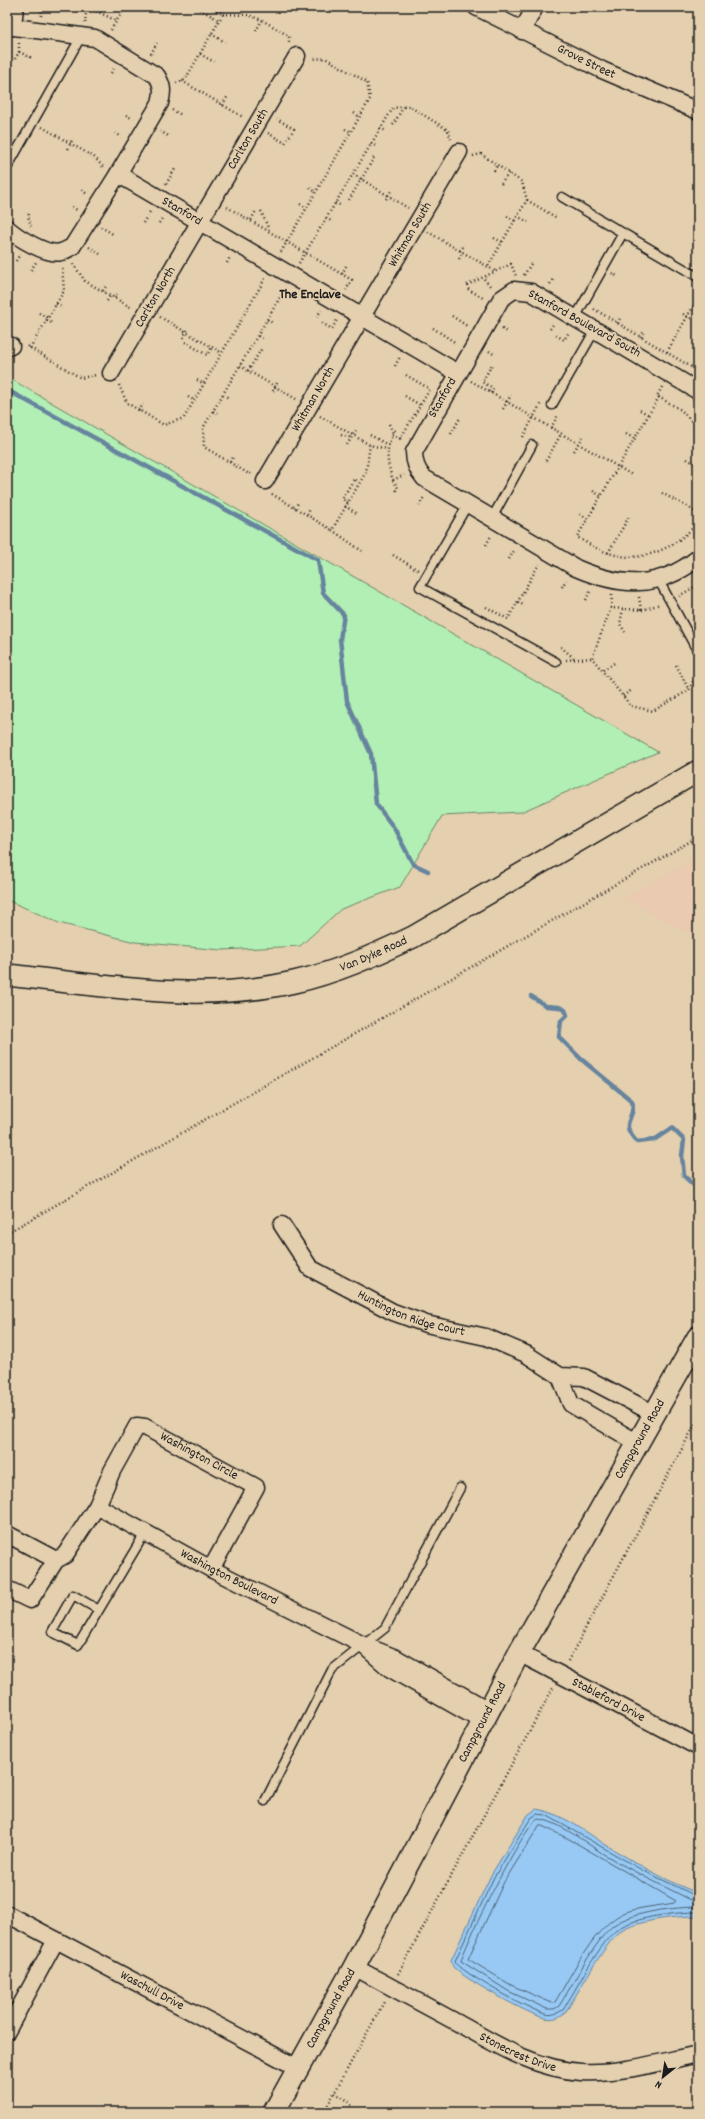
<svg xmlns="http://www.w3.org/2000/svg" width="705" height="2119" viewBox="0 0 705 2119" font-family="Dekko,sans-serif">
  <style>
    .built { fill: #eacab0 }
    .green { fill: #b2efb4; stroke: #678668 }
    .water { fill: #97c9f4; stroke: #66849e }
    .lines { fill: none; stroke-linecap: round; stroke-linejoin: round }
    .shore { stroke: #4d6172; stroke-width: 1 }
    .stream { stroke: #66849e; stroke-width: 4.5 }
    .service-casing { stroke: #1c1c1c; stroke-width: 11 }
    .minor-casing { stroke: #1c1c1c; stroke-width: 19 }
    .tertiary-casing { stroke: #1c1c1c; stroke-width: 24 }
    .path { stroke: #1c1c1c; stroke-width: 2.5; stroke-dasharray: 1 3; stroke-linecap: butt }
    .service { stroke: #e4cfae; stroke-width: 8 }
    .minor { stroke: #e4cfae; stroke-width: 16 }
    .tertiary { stroke: #e4cfae; stroke-width: 21 }
    .labels { text-anchor: middle; dominant-baseline: central; stroke-width: 3.5; stroke-linejoin: round; paint-order: stroke }
    .street-label { font-size: 13px; fill: #1c1c1c; stroke: #e4cfae }
    .neighbourhood-label { font-size: 14px; font-weight: bold; fill: #1c1c1c; stroke: #e4cfae }
  </style>
  <rect width="100%" height="100%" fill="#e4cfae"/>
  <filter id="ink" filterUnits="userSpaceOnUse"><feTurbulence type="fractalNoise" baseFrequency=".025" numOctaves="2"/><feDisplacementMap in="SourceGraphic" scale="8" xChannelSelector="R" yChannelSelector="G"/><feConvolveMatrix kernelMatrix="1 2 1 2 8 2 1 2 1" color-interpolation-filters="sRGB"/></filter>
  <g filter="url(#ink)">
    <!-- built -->
    <path class="built" d="M698 857V938L623 898Z"/>
    <!-- green -->
    <path class="green" d="M7 377 658 752 521 812 442 816 400 887 341 909 300 946 222 950 135 942 59 923 7 900Z"/>
    <!-- water -->
    <path class="water" d="M536 1809C561 1813 585 1831 606 1845 632 1861 670 1883 698 1893V1916C678 1916 637 1920 620 1932 605 1942 577 1995 565 2013 559 2017 554 2020 545 2018 531 2016 465 1979 454 1968 452 1966 452 1963 451 1960L491 1875 528 1815Z"/>
    <g class="lines">
      <!-- shore -->
      <g class="shore">
        <path d="M540 1825 569 1839 676 1901 674 1903C659 1906 641 1907 626 1912 594 1925 573 1973 555 2002L552 2003 511 1985 468 1959 504 1882Z"/>
        <path d="M698 1897 642 1870 546 1815 537 1814 531 1818 494 1877 455 1961C459 1972 531 2010 545 2014 552 2016 557 2013 563 2010 575 1991 601 1940 618 1929 634 1917 678 1912 698 1912"/>
        <path d="M698 1902 689 1899C661 1885 632 1871 605 1855 587 1844 559 1821 538 1819 522 1828 467 1940 461 1961L508 1991 547 2009H554L559 2006C572 1986 597 1937 614 1925 632 1912 676 1907 698 1907"/>
      </g>
      <!-- stream -->
      <g class="stream">
        <path d="M7 390 318 560 323 593 344 615 340 639 347 701 371 754 376 804 394 828 413 864 428 871"/>
        <path d="M531 996 546 1006 559 1007 565 1010 567 1015 561 1021 559 1037 581 1059 632 1101C637 1120 617 1121 637 1142L654 1140 672 1128 684 1140 682 1156 684 1176 698 1189"/>
      </g>
      <defs>
        <g id="service">
          <path d="M7 168 82 35"/>
          <path d="M562 197 623 233"/>
          <path d="M575 318 623 233 698 277"/>
          <path d="M552 405 595 330"/>
          <path d="M468 504 420 587 556 662"/>
          <path d="M492 518 532 445"/>
          <path d="M658 579 698 652"/>
          <path d="M99 1610 73 1595 52 1632 78 1645 145 1533"/>
          <path d="M265 1801 332 1670 385 1628 460 1488"/>
        </g>
        <g id="minor">
          <path id="s1" d="M476 7 602 70 698 111"/>
          <path d="M7 26 95 38 157 76C163 86 163 92 160 103L118 174 72 247C69 248 65 251 61 252 47 256 17 237 7 228"/>
          <path d="M13 27 15 7"/>
          <path d="M522 31 535 7"/>
          <path id="s2" d="M118 174 458 373"/>
          <path d="M7 344 11 346"/>
          <path id="s3" d="M111 373 297 56"/>
          <path d="M698 391 531 292 514 290 501 299 414 452C414 463 417 470 424 478L576 568C620 587 658 590 698 558"/>
          <path id="s4" d="M265 481 459 152"/>
          <path id="s5" d="M282 1225 310 1268 393 1312 426 1324 486 1337 526 1354 560 1376 584 1377 655 1414"/>
          <path d="M560 1376 571 1404 638 1443"/>
          <path id="s6" d="M97 1506 211 1569 363 1645"/>
          <path d="M7 1534 56 1560"/>
          <path id="s7" d="M7 1589 30 1600 56 1560 65 1555 97 1506 112 1471 137 1426 145 1427 256 1487 211 1569"/>
          <path id="s8" d="M519 1653 698 1747"/>
          <path d="M484 1722 389 1668 363 1645 396 1658 490 1711"/>
          <path id="s9" d="M7 1914 298 2068"/>
          <path id="s10" d="M354 1967C388 1985 422 2004 456 2022 495 2044 535 2069 581 2072 621 2074 660 2062 698 2054"/>
          <path d="M7 2031 56 1940"/>
        </g>
        <g id="tertiary">
          <path id="s11" d="M7 975C102 985 199 1004 294 982 335 973 375 955 413 937L698 771"/>
          <path id="s12" d="M274 2112 354 1967 519 1653 698 1337"/>
        </g>
      </defs>
      <!-- service casing -->
      <use href="#service" class="service-casing"/>
      <!-- minor casing -->
      <use href="#minor" class="minor-casing"/>
      <!-- tertiary casing -->
      <use href="#tertiary" class="tertiary-casing"/>
      <!-- path -->
      <g class="path">
        <path d="M196 7 219 20"/>
        <path d="M96 11 117 21"/>
        <path d="M223 14 248 15 262 20 289 36V42"/>
        <path d="M41 16 42 7"/>
        <path d="M85 23 86 12"/>
        <path d="M111 30 125 7"/>
        <path d="M256 31 262 20"/>
        <path d="M211 34 225 42"/>
        <path d="M19 52 30 57 29 59"/>
        <path d="M151 54 157 43"/>
        <path d="M200 54 214 62"/>
        <path d="M15 59 19 52V43"/>
        <path d="M111 73 115 67"/>
        <path d="M182 81 243 117"/>
        <path d="M176 83 185 80 223 14 211 7"/>
        <path d="M222 105 228 96"/>
        <path d="M172 110 182 115"/>
        <path d="M354 113 360 117"/>
        <path d="M126 115 133 119"/>
        <path d="M393 125 404 106"/>
        <path d="M42 127 94 157 104 168"/>
        <path d="M380 128 386 131"/>
        <path d="M345 129 351 132"/>
        <path d="M160 131 170 137"/>
        <path d="M115 133 122 137"/>
        <path d="M268 133 285 143 294 129 277 119"/>
        <path d="M371 143 377 147"/>
        <path d="M68 149 73 138"/>
        <path d="M473 156 481 154 522 182 527 200 488 266"/>
        <path d="M494 171 497 165"/>
        <path d="M353 174 408 208"/>
        <path d="M166 184 175 169"/>
        <path d="M501 184 509 173"/>
        <path d="M310 188 316 192"/>
        <path d="M82 190 88 195"/>
        <path d="M386 199 392 189"/>
        <path d="M349 200 375 156"/>
        <path d="M527 200 557 218"/>
        <path d="M335 203 342 206"/>
        <path d="M300 204 307 208"/>
        <path d="M72 207 77 210"/>
        <path d="M227 207 352 280 346 290"/>
        <path d="M261 211 269 230"/>
        <path d="M29 214 28 216 31 226"/>
        <path d="M507 216 515 221"/>
        <path d="M517 216 528 222"/>
        <path d="M326 218 333 222"/>
        <path d="M251 220 256 211"/>
        <path d="M143 223 151 210"/>
        <path d="M159 223 163 217"/>
        <path d="M101 227 113 234"/>
        <path d="M428 232 495 271"/>
        <path d="M494 238 502 242"/>
        <path d="M89 247 100 254"/>
        <path d="M460 251 463 247"/>
        <path d="M281 252 370 99 367 82 325 58 312 59"/>
        <path d="M459 259 463 252"/>
        <path d="M16 261 20 254"/>
        <path d="M227 263 230 257"/>
        <path d="M299 263 393 108 409 106 448 130 451 139"/>
        <path d="M73 264 85 281 132 308"/>
        <path d="M31 270 36 262"/>
        <path d="M612 273 617 276"/>
        <path d="M342 274 347 264"/>
        <path d="M524 275 531 264"/>
        <path d="M484 279 491 287"/>
        <path d="M550 284 554 278"/>
        <path d="M467 285 511 264 516 276"/>
        <path d="M468 289 483 298"/>
        <path d="M103 291 106 286"/>
        <path d="M115 298 117 294"/>
        <path d="M107 301 110 296"/>
        <path d="M56 304 63 308"/>
        <path d="M594 309 698 371"/>
        <path d="M39 313 48 318"/>
        <path d="M683 314 692 319"/>
        <path d="M452 316 467 326"/>
        <path d="M160 317 222 353"/>
        <path d="M317 317 321 310"/>
        <path d="M47 320 53 324"/>
        <path d="M267 320 273 323"/>
        <path d="M322 323 332 329 337 320"/>
        <path d="M617 323 621 317"/>
        <path d="M433 328 456 343"/>
        <path d="M502 329 508 332"/>
        <path d="M550 329 554 323"/>
        <path d="M556 335 564 340 569 332"/>
        <path d="M258 336 264 339"/>
        <path d="M641 337 644 331"/>
        <path d="M183 338 188 329"/>
        <path d="M185 342 207 355 212 347"/>
        <path d="M27 346 81 378 96 375"/>
        <path d="M30 348 64 291 62 266"/>
        <path d="M489 351 495 355"/>
        <path d="M667 352 698 298"/>
        <path d="M240 366 296 399"/>
        <path d="M395 366 400 357"/>
        <path d="M692 367 696 362"/>
        <path d="M248 371 262 348"/>
        <path d="M406 375 430 389"/>
        <path d="M197 380 204 384"/>
        <path d="M471 381 632 475"/>
        <path d="M119 385 127 403 164 425 184 418 266 277"/>
        <path d="M662 387 657 396 681 410 698 428"/>
        <path d="M273 391 278 381"/>
        <path d="M491 393 493 388 482 382 493 363"/>
        <path d="M223 395 229 398"/>
        <path d="M405 396 420 405"/>
        <path d="M188 397 194 400"/>
        <path d="M659 397 577 537C590 545 602 552 616 555 647 563 680 544 698 522"/>
        <path d="M503 409 511 395"/>
        <path d="M640 410 649 415"/>
        <path d="M139 411 143 404"/>
        <path d="M213 411 219 414"/>
        <path d="M320 416 370 445 387 449"/>
        <path d="M389 424 393 433"/>
        <path d="M551 428 558 415"/>
        <path d="M395 430C385 447 386 461 393 480L404 475"/>
        <path d="M451 434 460 418"/>
        <path d="M626 434 635 439"/>
        <path d="M341 435 352 438"/>
        <path d="M370 435 388 445"/>
        <path d="M392 435 401 439"/>
        <path d="M523 437 541 403"/>
        <path d="M400 439 430 389"/>
        <path d="M347 445 356 430"/>
        <path d="M574 451 583 437"/>
        <path d="M687 459 698 465"/>
        <path d="M546 461 561 434"/>
        <path d="M230 462 234 456"/>
        <path d="M251 473 249 474 204 447 203 428 285 289"/>
        <path d="M393 480 398 488 395 492"/>
        <path d="M593 491 601 496"/>
        <path d="M662 493 698 513"/>
        <path d="M272 494 332 530 366 472 370 445"/>
        <path d="M348 502 342 499 354 479 359 482"/>
        <path d="M345 506 356 513"/>
        <path d="M419 506 424 497"/>
        <path d="M295 508 298 503"/>
        <path d="M580 514 588 519"/>
        <path d="M307 515 310 509"/>
        <path d="M332 530 362 551"/>
        <path d="M486 545 491 536"/>
        <path d="M608 553 630 515"/>
        <path d="M393 555 418 570"/>
        <path d="M509 559 515 549"/>
        <path d="M562 587 566 580"/>
        <path d="M612 595 611 608 643 610 660 604"/>
        <path d="M679 596 698 585"/>
        <path d="M639 597 641 610"/>
        <path d="M586 600 590 591"/>
        <path d="M518 602 525 606"/>
        <path d="M486 607 508 619 539 564"/>
        <path d="M611 608 592 658 631 706 653 711 689 690 698 671 693 663"/>
        <path d="M623 609 620 624 625 632"/>
        <path d="M561 647 575 659"/>
        <path d="M566 660 592 658"/>
        <path d="M676 665 689 690"/>
        <path d="M603 670 616 662"/>
        <path d="M623 696 632 690"/>
        <path d="M7 1233 698 837"/>
        <path d="M568 1661 698 1419"/>
        <path d="M398 1974 553 1688"/>
        <path d="M335 2093 347 2100 357 2112"/>
        <path d="M324 2112 385 2000"/>
      </g>
      <!-- service -->
      <use href="#service" class="service"/>
      <!-- minor -->
      <use href="#minor" class="minor"/>
      <!-- tertiary -->
      <use href="#tertiary" class="tertiary"/>
    </g>
  </g>
  <g class="labels">
    <!-- street labels -->
    <g class="street-label">
      <text stroke="none"><textPath href="#s1" startOffset="123">Grove Street</textPath></text>
      <text stroke="none"><textPath href="#s3" startOffset="271">Carlton South</textPath></text>
      <text stroke="none"><textPath href="#s2" startOffset="74">Stanford</textPath></text>
      <text stroke="none"><textPath href="#s4" startOffset="286">Whitman South</textPath></text>
      <text stroke="none"><textPath href="#s3" startOffset="88">Carlton North</textPath></text>
      <text transform="translate(584 324) rotate(29)">Stanford Boulevard South</text>
      <text transform="translate(443 398) rotate(-60)">Stanford</text>
      <text stroke="none"><textPath href="#s4" startOffset="95">Whitman North</textPath></text>
      <text stroke="none"><textPath href="#s11" startOffset="373">Van Dyke Road</textPath></text>
      <text stroke="none"><textPath href="#s5" startOffset="163">Huntington Ridge Court</textPath></text>
      <text stroke="none"><textPath href="#s12" startOffset="766">Campground Road</textPath></text>
      <text stroke="none"><textPath href="#s7" startOffset="301">Washington Circle</textPath></text>
      <text stroke="none"><textPath href="#s6" startOffset="150">Washington Boulevard</textPath></text>
      <text stroke="none"><textPath href="#s8" startOffset="101">Stableford Drive</textPath></text>
      <text stroke="none"><textPath href="#s12" startOffset="442">Campground Road</textPath></text>
      <text stroke="none"><textPath href="#s9" startOffset="164">Waschull Drive</textPath></text>
      <text stroke="none"><textPath href="#s12" startOffset="118">Campground Road</textPath></text>
      <text stroke="none"><textPath href="#s10" startOffset="185">Stonecrest Drive</textPath></text>
    </g>
    <!-- neighbourhood labels -->
    <g class="neighbourhood-label">
      <text x="310" y="295">The Enclave</text>
    </g>
  </g>
  <!-- margin -->
  <rect width="705" height="2119" fill="none" stroke="#e4cfae" stroke-width="24"/>
  <rect x="12" y="12" width="681" height="2095" fill="none" stroke="#1c1c1c" stroke-width="1.5" filter="url(#ink)"/>
  <!-- north arrow -->
  <g transform="translate(663 2077) rotate(210)" stroke="#e4cfae" stroke-width="3" paint-order="stroke">
  <path d="M0-3L7 15L0 10L-7 15Z" fill="#1c1c1c"/>
  <text y="-6" font-size="11" font-weight="bold" text-anchor="middle" fill="#1c1c1c">N</text>
  </g>
</svg>
